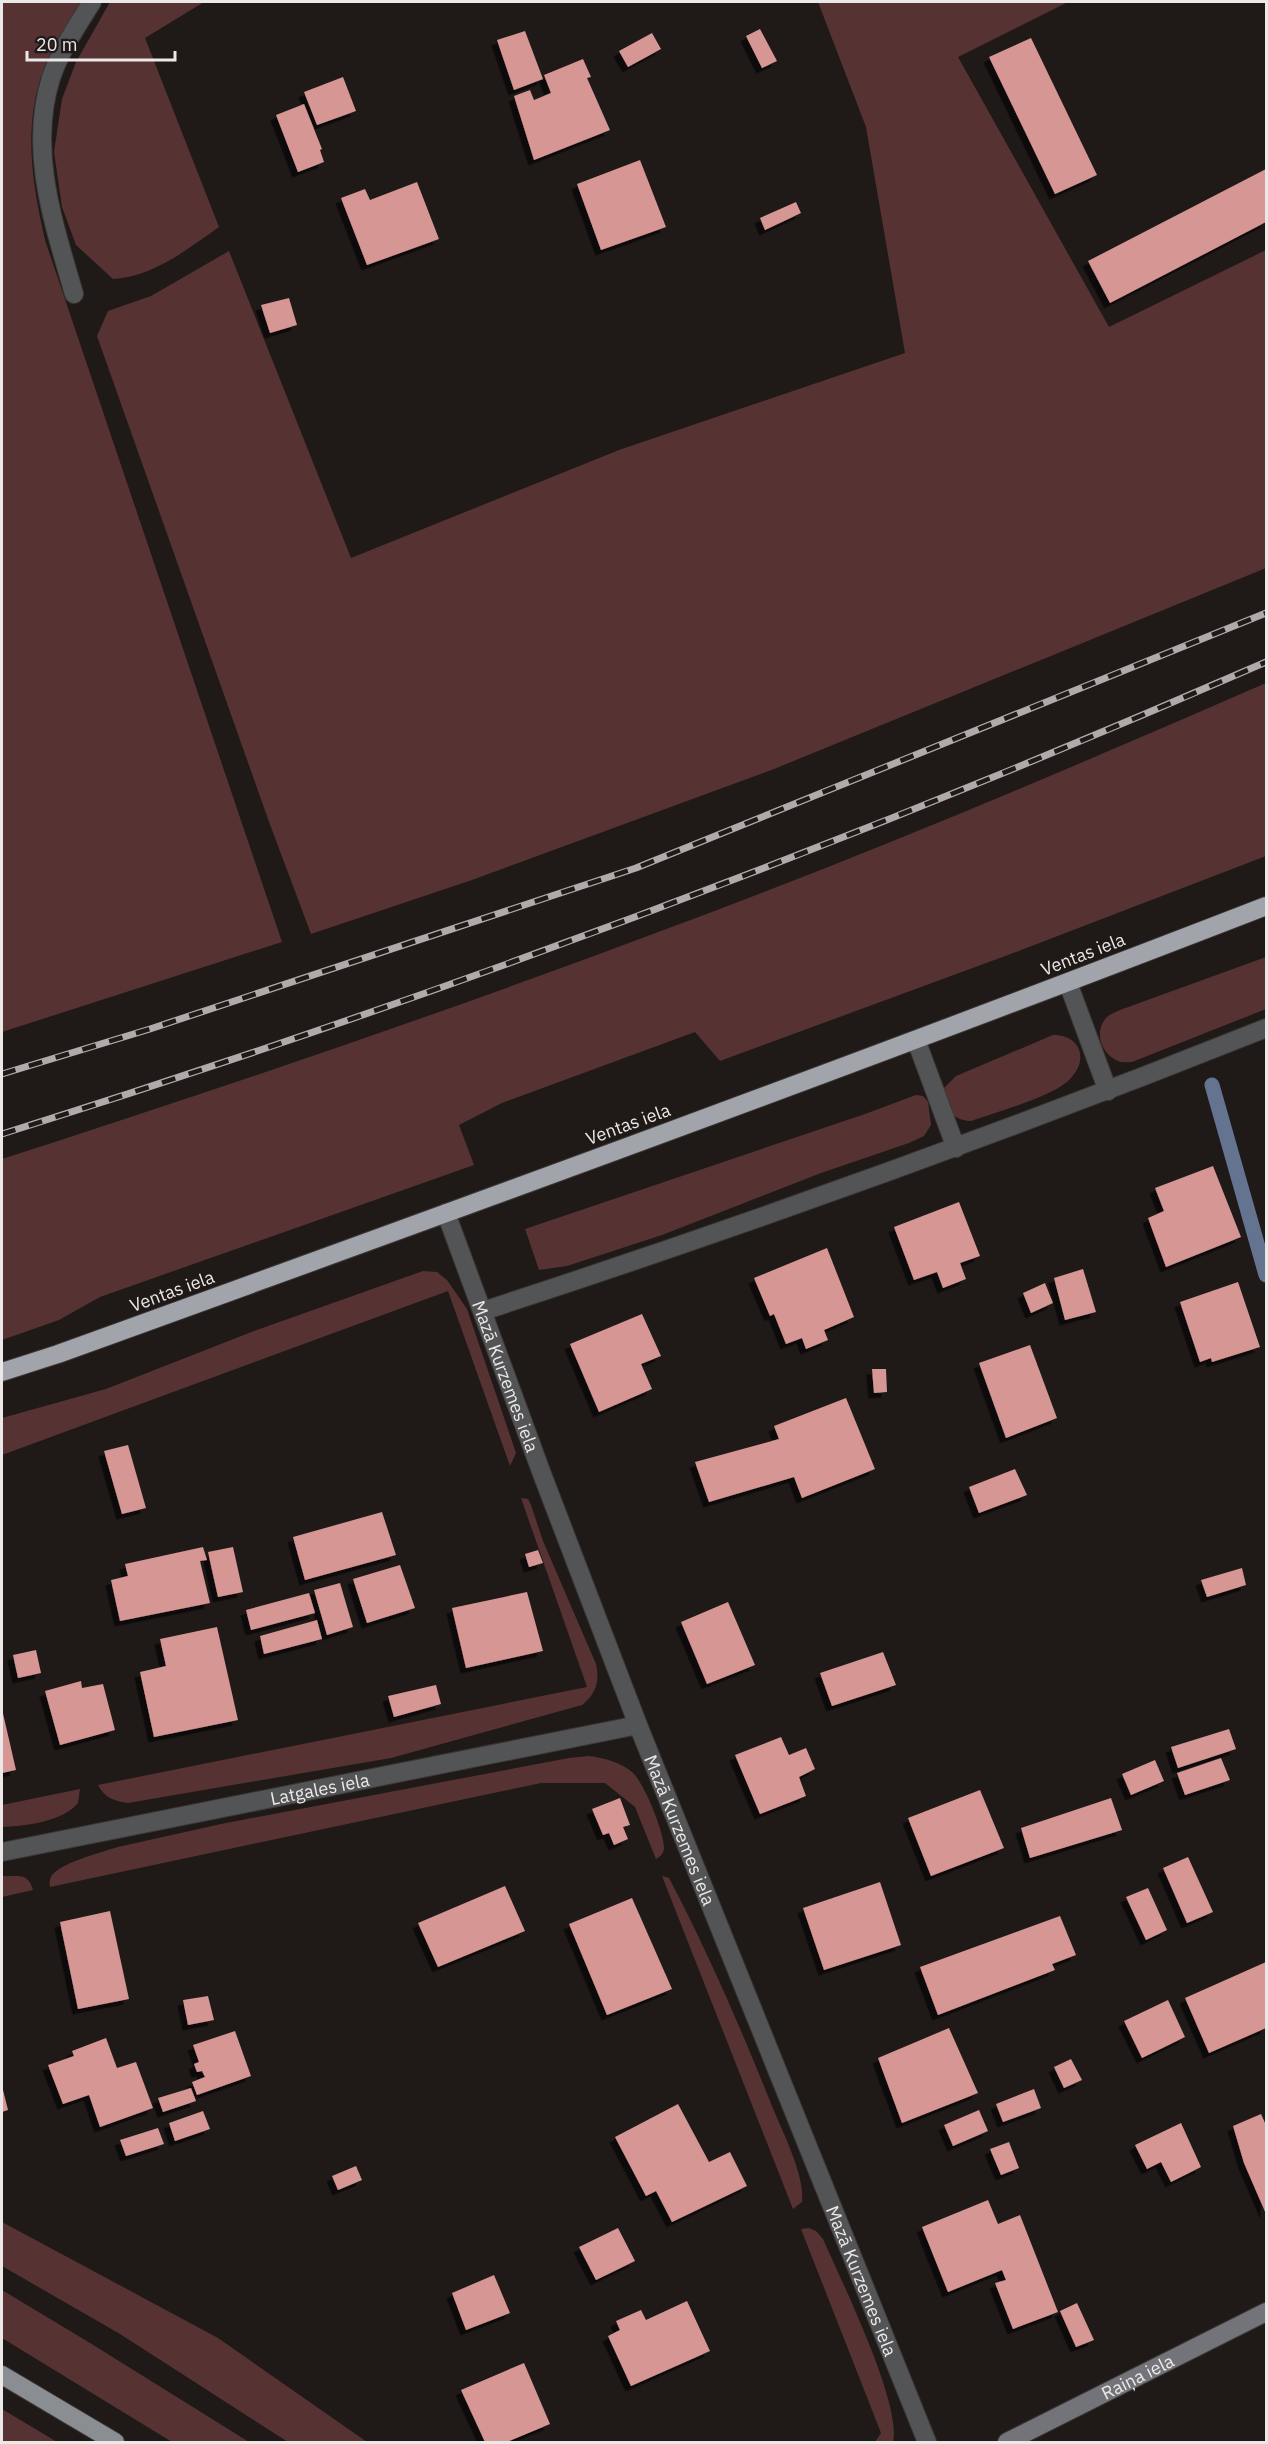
<svg xmlns="http://www.w3.org/2000/svg" width="1268" height="2444" viewBox="0 0 1268 2444" font-family="'IBM Plex Sans',sans-serif">
  <style>
    .green { fill: #563332 }
    .lines { fill: none; stroke-linecap: round; stroke-linejoin: round }
    .stream { stroke: #647490; stroke-width: 15 }
    .building { fill: #d59694; filter: url(#shadow) }
    .lane-casing { stroke: #3c3635; stroke-width: 20 }
    .street-casing { stroke: #3c3635; stroke-width: 20 }
    .secondary-casing { stroke: #3c3635; stroke-width: 20 }
    .primary-casing { stroke: #3c3635; stroke-width: 20 }
    .highway-casing { stroke: #3c3635; stroke-width: 20 }
    .lane { stroke: #525456; stroke-width: 18 }
    .street { stroke: #525456; stroke-width: 18 }
    .secondary { stroke: #727479; stroke-width: 18 }
    .primary { stroke: #8a8e93; stroke-width: 18 }
    .highway { stroke: #a1a4ab; stroke-width: 18 }
    .rail-casing { stroke: #b0aaaa; stroke-width: 7 }
    .rail { stroke: #1f1918; stroke-width: 4.5; stroke-dasharray: 14; stroke-linecap: butt }
    .labels { text-anchor: middle; dominant-baseline: central; stroke-width: 6; stroke-linejoin: round; paint-order: stroke }
    .street-label { font-size: 18px; fill: #ede8e8; stroke: #1f1918 }
  </style>
  <defs>
    <filter id="shadow"><feDropShadow dx="-5.5" dy="5.5" stdDeviation="0" flood-color="#0009"/></filter>
  </defs>
  <rect width="100%" height="100%" fill="#1f1918"/>
  <!-- green -->
  <g class="green">
    <path d="M2 2H81C68 24 52 46 43 71 23 127 32 183 45 240L282 942 2 1032Z"/>
    <path d="M110 2H204L145 38 219 227C186 250 155 276 113 279L76 245 62 207 54 152 62 99 76 62Z"/>
    <path d="M818 2H1068L958 57 1109 327 1266 250V568L774 769 472 880 311 934 268 819 97 336 108 311 151 296 229 251 351 558 619 450 905 353 866 127Z"/>
    <path d="M1266 683V856L1008 955 720 1061 695 1032 502 1103 459 1125 474 1165 100 1297 59 1320 2 1340V1159C226 1087 449 1011 669 928 871 853 1069 769 1266 683Z"/>
    <path d="M1266 957V1009L1132 1062C1128 1062 1121 1063 1118 1061 1101 1054 1093 1031 1107 1017 1110 1014 1116 1012 1120 1010Z"/>
    <path d="M1053 1035C1081 1035 1089 1060 1070 1079 1053 1097 995 1112 971 1121 949 1120 948 1107 944 1088L956 1076Z"/>
    <path d="M916 1095 923 1096 928 1102 931 1125 924 1136 909 1143 821 1173 662 1235 567 1266 539 1270 525 1229 865 1114Z"/>
    <path d="M423 1271 437 1272 447 1280 467 1309 516 1453 510 1466 448 1291 2 1455V1418L106 1389 254 1331Z"/>
    <path d="M521 1498 528 1499 531 1505 543 1541 596 1664C600 1681 596 1694 582 1705L391 1758 128 1803C114 1801 105 1798 98 1785L587 1687Z"/>
    <path d="M589 1756C604 1758 620 1762 632 1772 644 1782 665 1834 664 1849 663 1854 660 1857 656 1859L635 1807 605 1783H541L50 1887C49 1882 50 1876 54 1873 65 1862 102 1852 118 1847L221 1824 569 1758Z"/>
    <path d="M80 1789 78 1803C62 1822 25 1826 2 1827V1805Z"/>
    <path d="M2 1876C18 1877 28 1872 33 1890L2 1897Z"/>
    <path d="M662 1876 669 1878C709 1954 742 2031 774 2111 784 2135 805 2176 802 2202L793 2209Z"/>
    <path d="M2 2222 218 2338 367 2442H288L120 2334 2 2266Z"/>
    <path d="M809 2228 816 2231 823 2239C841 2280 902 2404 893 2442H875L881 2433 801 2229Z"/>
    <path d="M2 2290 90 2343 249 2442H172L2 2338Z"/>
    <path d="M2 2409 57 2442H58H2Z"/>
  </g>
  <g class="lines">
    <!-- stream -->
    <path class="stream" d="M1212 1085 1266 1275"/>
  </g>
  <!-- building -->
  <g class="building">
    <path d="M760 29 777 61 762 68 746 36Z"/>
    <path d="M525 31 543 79 514 90 497 40Z"/>
    <path d="M652 33 661 49 628 67 619 51Z"/>
    <path d="M1031 38 1097 175 1055 194 989 57Z"/>
    <path d="M583 59 591 77 587 78 610 130 534 160 514 96 530 90 534 100 551 93 544 75Z"/>
    <path d="M343 77 356 111 317 125 304 92Z"/>
    <path d="M304 104 322 149 320 150 324 162 298 172 276 115Z"/>
    <path d="M640 160 666 227 601 250 577 184Z"/>
    <path d="M1266 169V222L1110 303 1088 261Z"/>
    <path d="M417 182 439 239 367 265 341 198 365 189 370 200Z"/>
    <path d="M796 202 801 213 765 230 760 218Z"/>
    <path d="M289 298 297 325 270 333 261 305Z"/>
    <path d="M1213 1166 1241 1237 1166 1267 1148 1218 1164 1211 1155 1188Z"/>
    <path d="M959 1202 980 1256 960 1263 966 1279 943 1288 937 1272 914 1280 894 1227Z"/>
    <path d="M827 1248 854 1317 824 1330 828 1340 806 1349 802 1338 786 1344 774 1314 770 1316 754 1278Z"/>
    <path d="M1083 1269 1096 1312 1065 1320 1054 1278Z"/>
    <path d="M1238 1282 1260 1347 1212 1362 1211 1358 1200 1362 1180 1302Z"/>
    <path d="M1045 1283 1053 1303 1031 1313 1023 1293Z"/>
    <path d="M642 1314 661 1356 641 1364 652 1389 599 1412 570 1344Z"/>
    <path d="M1030 1345 1057 1418 1006 1438 979 1363Z"/>
    <path d="M872 1369H886L887 1392 874 1393Z"/>
    <path d="M846 1398 875 1469 802 1498 794 1477 709 1502 695 1462 779 1439 774 1426Z"/>
    <path d="M128 1445 146 1508 122 1514 104 1451Z"/>
    <path d="M1015 1469 1027 1495 979 1513 969 1487Z"/>
    <path d="M382 1512 396 1555 305 1580 293 1537Z"/>
    <path d="M203 1547 207 1560 200 1561 210 1603 120 1621 111 1580 128 1576 125 1564Z"/>
    <path d="M233 1547 243 1592 218 1597 208 1552Z"/>
    <path d="M538 1550 543 1563 529 1567 525 1554Z"/>
    <path d="M400 1565 415 1608 367 1623 353 1579Z"/>
    <path d="M1242 1568 1246 1585 1207 1597 1201 1580Z"/>
    <path d="M340 1583 353 1627 327 1635 314 1590Z"/>
    <path d="M527 1592 543 1651 466 1668 452 1608Z"/>
    <path d="M309 1593 315 1613 251 1630 246 1610Z"/>
    <path d="M728 1602 755 1665 707 1684 681 1622Z"/>
    <path d="M317 1620 322 1639 264 1654 260 1636Z"/>
    <path d="M217 1627 238 1720 154 1737 140 1672 166 1666 160 1639Z"/>
    <path d="M36 1650 41 1673 18 1678 13 1655Z"/>
    <path d="M883 1652 896 1685 832 1706 820 1673Z"/>
    <path d="M81 1681 82 1688 103 1684 115 1730 60 1745 45 1691Z"/>
    <path d="M436 1685 441 1704 394 1717 388 1696Z"/>
    <path d="M2 1709 16 1770 2 1773Z"/>
    <path d="M1229 1729 1236 1749 1178 1768 1171 1747Z"/>
    <path d="M781 1737 789 1755 806 1748 815 1769 799 1777 806 1796 760 1814 735 1755Z"/>
    <path d="M1221 1758 1230 1780 1185 1795 1177 1773Z"/>
    <path d="M1155 1760 1164 1781 1131 1795 1122 1774Z"/>
    <path d="M980 1790 1004 1848 931 1876 908 1818Z"/>
    <path d="M620 1798 630 1825 623 1827 628 1839 614 1845 609 1833 603 1835 592 1809Z"/>
    <path d="M1111 1798 1122 1830 1030 1858 1021 1828Z"/>
    <path d="M1188 1857 1213 1912 1187 1923 1163 1868Z"/>
    <path d="M880 1882 901 1945 824 1970 803 1908Z"/>
    <path d="M505 1886 525 1931 438 1967 418 1923Z"/>
    <path d="M1148 1888 1167 1930 1146 1940 1126 1897Z"/>
    <path d="M632 1898 672 1989 607 2015 569 1924Z"/>
    <path d="M110 1911 129 1999 78 2009 60 1922Z"/>
    <path d="M1060 1916 1076 1955 1052 1964 1055 1970 938 2015 920 1967Z"/>
    <path d="M1266 1962V2028L1209 2053 1185 1998Z"/>
    <path d="M208 1996 214 2020 188 2025 183 2000Z"/>
    <path d="M1168 2000 1185 2037 1142 2058 1124 2021Z"/>
    <path d="M949 2028 978 2093 902 2123 878 2058Z"/>
    <path d="M235 2031 251 2076 197 2095 192 2082 205 2077 202 2071 197 2072 194 2064 199 2062 193 2045Z"/>
    <path d="M106 2038 117 2068 136 2062 153 2108 100 2127 89 2095 63 2104 48 2065 74 2056 72 2051Z"/>
    <path d="M1071 2059 1082 2080 1064 2088 1054 2067Z"/>
    <path d="M2 2086 8 2110 2 2112Z"/>
    <path d="M191 2088 196 2101 163 2112 158 2098Z"/>
    <path d="M1034 2089 1041 2108 1003 2122 996 2104Z"/>
    <path d="M678 2104 709 2162 730 2152 747 2186 672 2222 656 2191 646 2196 615 2137Z"/>
    <path d="M979 2110 988 2131 953 2146 944 2125Z"/>
    <path d="M203 2111 210 2129 175 2141 169 2123Z"/>
    <path d="M1261 2114 1266 2125V2214L1244 2163 1233 2126Z"/>
    <path d="M1181 2123 1201 2167 1171 2182 1161 2162 1147 2169 1135 2145Z"/>
    <path d="M158 2128 164 2144 126 2156 120 2140Z"/>
    <path d="M1009 2142 1019 2168 1001 2175 990 2149Z"/>
    <path d="M356 2166 362 2180 338 2190 332 2176Z"/>
    <path d="M988 2200 998 2224 1020 2215 1058 2312 1013 2329 995 2283 1006 2280 1002 2270 948 2292 922 2227Z"/>
    <path d="M618 2228 635 2261 596 2280 579 2247Z"/>
    <path d="M494 2275 510 2313 466 2330 452 2293Z"/>
    <path d="M687 2301 710 2351 631 2386 608 2336 620 2330 616 2321 641 2310 646 2320Z"/>
    <path d="M1077 2303 1094 2340 1076 2347 1060 2311Z"/>
    <path d="M524 2363 550 2424 507 2442H485L461 2390Z"/>
  </g>
  <g class="lines">
    <defs>
      <g id="lane">
        <path d="M74 294C54 224 28 151 51 78 60 51 77 26 92 2"/>
        <path d="M1068 983 1108 1091"/>
        <path d="M916 1040 956 1148"/>
      </g>
      <g id="street">
        <path id="s1" d="M446 1213 542 1474 638 1725 927 2442"/>
        <path d="M483 1311C747 1225 1008 1131 1266 1028"/>
        <path id="s2" d="M2 1852 638 1725"/>
      </g>
      <g id="secondary">
        <path id="s3" d="M1007 2442 1266 2312"/>
      </g>
      <path id="primary" d="M2 2375 115 2442"/>
      <path id="highway" d="M2 1372 58 1354C462 1208 866 1061 1266 906"/>
    </defs>
    <!-- lane casing -->
    <use href="#lane" class="lane-casing"/>
    <!-- street casing -->
    <use href="#street" class="street-casing"/>
    <!-- secondary casing -->
    <use href="#secondary" class="secondary-casing"/>
    <!-- primary casing -->
    <use href="#primary" class="primary-casing"/>
    <!-- highway casing -->
    <use href="#highway" class="highway-casing"/>
    <!-- lane -->
    <use href="#lane" class="lane"/>
    <!-- street -->
    <use href="#street" class="street"/>
    <!-- secondary -->
    <use href="#secondary" class="secondary"/>
    <!-- primary -->
    <use href="#primary" class="primary"/>
    <!-- highway -->
    <use href="#highway" class="highway"/>
    <defs>
      <g id="rail">
        <path d="M2 1074 150 1029 636 868 1266 613"/>
        <path d="M2 1134C430 1000 855 841 1266 662"/>
      </g>
    </defs>
    <!-- rail casing -->
    <use href="#rail" class="rail-casing"/>
    <!-- rail -->
    <use href="#rail" class="rail"/>
  </g>
  <g class="labels">
    <!-- street labels -->
    <g class="street-label">
      <text transform="translate(1083 954) rotate(-21)">Ventas iela</text>
      <text transform="translate(628 1124) rotate(-20)">Ventas iela</text>
      <text transform="translate(172 1291) rotate(-20)">Ventas iela</text>
      <text stroke="none"><textPath href="#s1" startOffset="174">Mazā Kurzemes iela</textPath></text>
      <text stroke="none"><textPath href="#s2" startOffset="324">Latgales iela</textPath></text>
      <text stroke="none"><textPath href="#s1" startOffset="660">Mazā Kurzemes iela</textPath></text>
      <text stroke="none"><textPath href="#s1" startOffset="1146">Mazā Kurzemes iela</textPath></text>
      <text stroke="none"><textPath href="#s3" startOffset="146">Raiņa iela</textPath></text>
    </g>
  </g>
  <!-- border -->
  <rect width="1268" height="2444" fill="none" stroke="#ede8e8" stroke-width="6"/>
  <!-- scale -->
  <path d="M27 51v9h148v-9" fill="none" stroke="#ede8e8" stroke-width="3"/>
  <text x="36" y="51" font-size="18" fill="#ede8e8" stroke="#1f1918" stroke-width="4.5" paint-order="stroke">20 m</text>
</svg>
